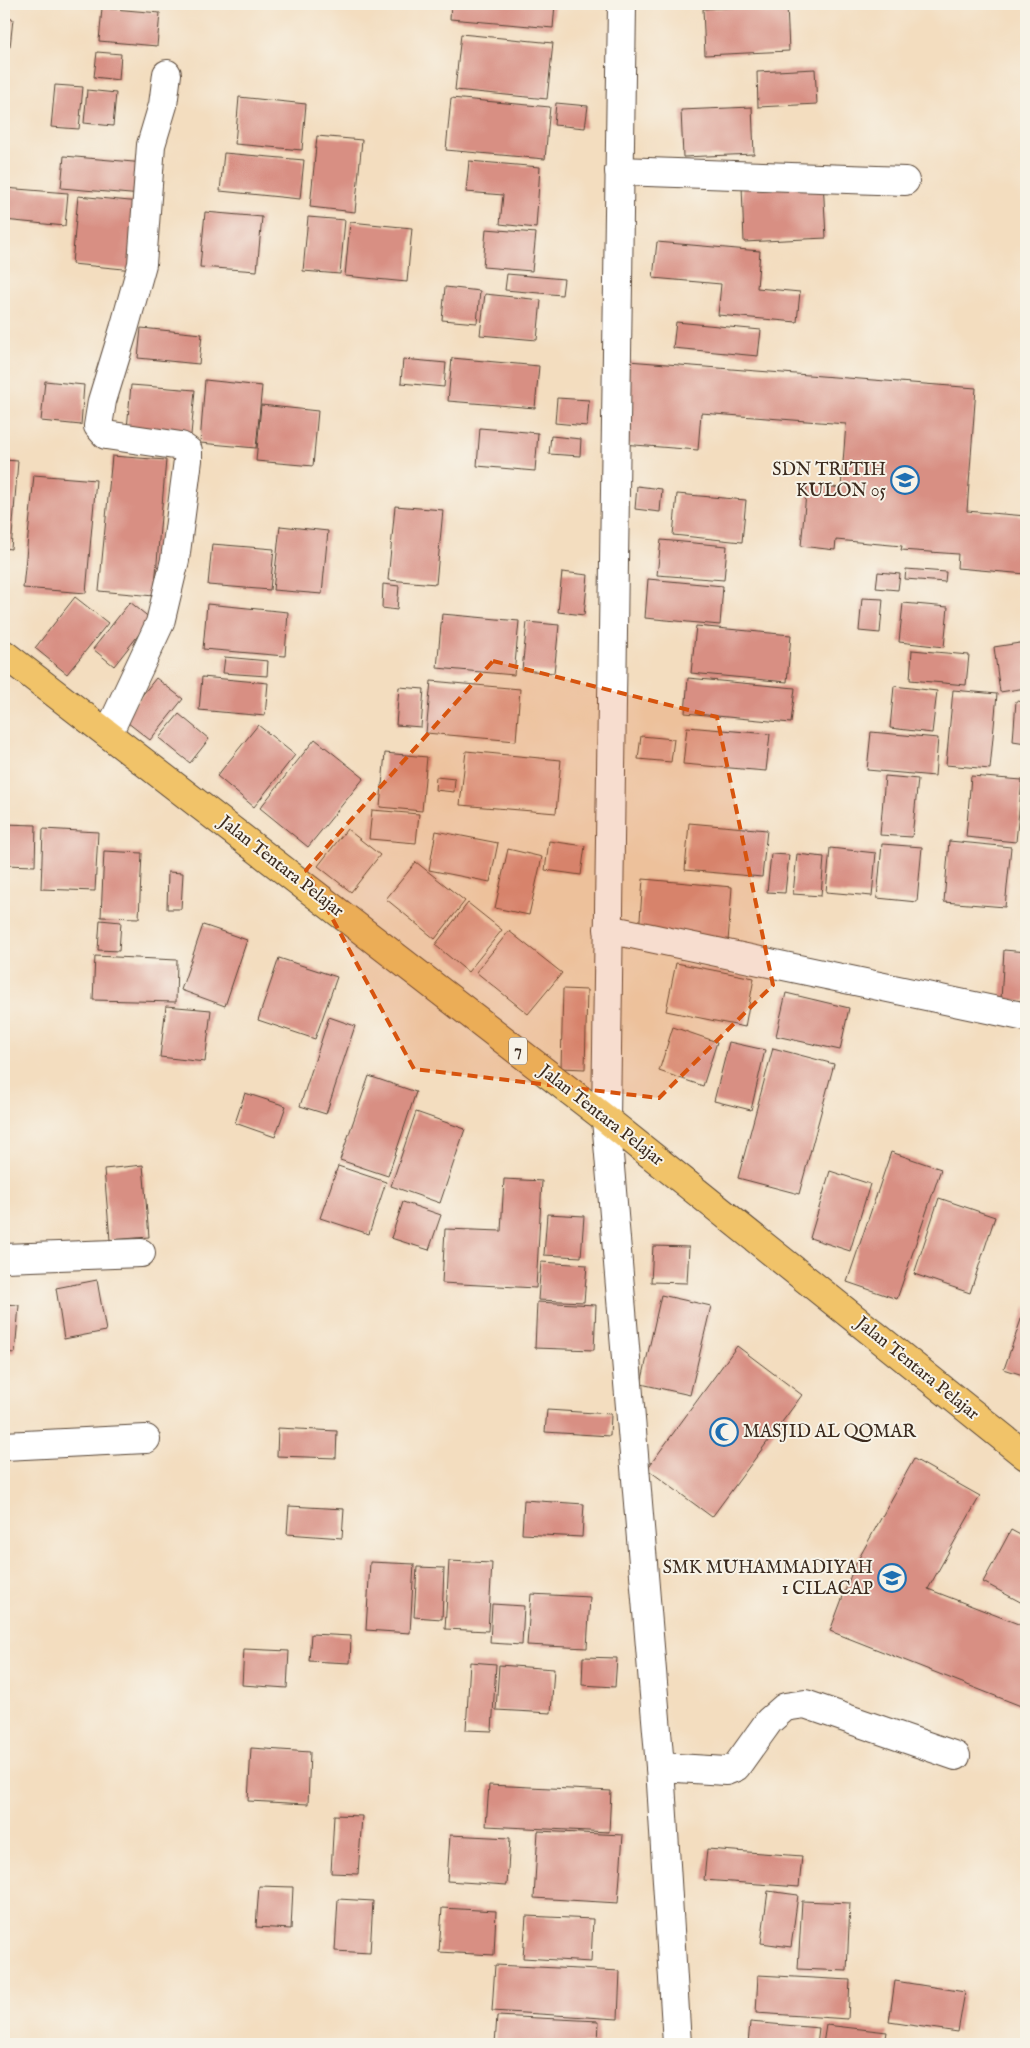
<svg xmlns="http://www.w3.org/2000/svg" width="1030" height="2048" viewBox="0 0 1030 2048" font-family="'IM FELL English',serif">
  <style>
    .building { fill: #d88f83 }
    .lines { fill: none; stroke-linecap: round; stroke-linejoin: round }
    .minor-casing { stroke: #574536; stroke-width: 30 }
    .highway-casing { stroke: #574536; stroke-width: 30 }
    .minor { stroke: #fff; stroke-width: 28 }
    .highway { stroke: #f1c369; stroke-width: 28 }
    .marked { fill: #d7540e; fill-opacity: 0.2; stroke: #d7540e; stroke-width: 4; stroke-dasharray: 10 6; stroke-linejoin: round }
    .labels { text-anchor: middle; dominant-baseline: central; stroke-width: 4; stroke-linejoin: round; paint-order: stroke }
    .shield { fill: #f7f3e8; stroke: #73665b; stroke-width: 1 }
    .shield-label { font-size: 16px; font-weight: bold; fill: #3b2a1e }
    .poi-label { font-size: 18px; fill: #3b2a1e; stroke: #f7f3e8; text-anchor: end }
    .street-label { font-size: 18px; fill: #3b2a1e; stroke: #f7f3e8 }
  </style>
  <rect width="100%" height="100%" fill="#f7f3e8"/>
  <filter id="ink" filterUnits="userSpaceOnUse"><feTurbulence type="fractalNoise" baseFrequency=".02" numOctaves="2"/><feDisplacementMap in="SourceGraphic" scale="10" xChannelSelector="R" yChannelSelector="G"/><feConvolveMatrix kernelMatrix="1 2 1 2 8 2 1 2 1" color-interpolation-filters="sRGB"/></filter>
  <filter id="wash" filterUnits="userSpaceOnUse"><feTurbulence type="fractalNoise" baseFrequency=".0096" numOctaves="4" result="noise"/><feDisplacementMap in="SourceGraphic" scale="20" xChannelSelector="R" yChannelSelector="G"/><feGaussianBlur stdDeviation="1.12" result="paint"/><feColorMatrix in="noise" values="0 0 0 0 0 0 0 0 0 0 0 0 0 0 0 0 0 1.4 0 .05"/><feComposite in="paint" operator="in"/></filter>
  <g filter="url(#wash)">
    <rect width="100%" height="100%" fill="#f3ddbf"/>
    <g id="blocks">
      <!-- building -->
      <g class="building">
        <path d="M451 4H555L553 28 450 19Z"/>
        <path d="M787 5 789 51 705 55 703 9Z"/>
        <path d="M102 8 160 13 157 46 99 41Z"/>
        <path d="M4 18 13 19 10 47 4 46Z"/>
        <path d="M461 34 553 43 547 99 455 90Z"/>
        <path d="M97 52 121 54 119 80 94 77Z"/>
        <path d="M815 69 817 104 758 107 757 72Z"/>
        <path d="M55 85 83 87 79 129 51 127Z"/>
        <path d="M87 90 116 93 113 126 84 123Z"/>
        <path d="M239 97 306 104 302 150 235 144Z"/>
        <path d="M451 98 550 107 545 159 446 150Z"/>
        <path d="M556 103 588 106 585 128 554 125Z"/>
        <path d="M752 107 754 154 683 157 681 110Z"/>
        <path d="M317 136 362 140 355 212 310 207Z"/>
        <path d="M224 153 304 160 300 199 220 191Z"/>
        <path d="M64 156 145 163 142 195 61 188Z"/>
        <path d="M469 161 540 167 536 228 500 224 503 195 466 192Z"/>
        <path d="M823 180 826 238 744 242 742 185Z"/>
        <path d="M4 188 68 193 65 226 4 220Z"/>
        <path d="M78 196 140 202 134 270 72 264Z"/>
        <path d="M205 212 262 217 257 271 200 267Z"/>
        <path d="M308 217 345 220 340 274 303 271Z"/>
        <path d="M350 222 412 228 407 282 345 276Z"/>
        <path d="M486 229 536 233 532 271 483 267Z"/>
        <path d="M657 242 760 251 757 288 800 292 797 322 718 315 721 284 653 278Z"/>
        <path d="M507 274 564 279 562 295 505 290Z"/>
        <path d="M445 287 480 291 477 323 442 320Z"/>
        <path d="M485 294 541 300 537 340 480 335Z"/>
        <path d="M676 322 761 330 758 356 673 348Z"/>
        <path d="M141 328 202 334 199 364 138 358Z"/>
        <path d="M452 358 539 366 535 408 448 401Z"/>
        <path d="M403 359 446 363 444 387 401 383Z"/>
        <path d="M628 361 976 388 967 511 1026 516V574L957 568 958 554 901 550 902 546 836 540 835 550 801 546 807 484 841 488 846 424 701 413 698 450 622 444Z"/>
        <path d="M205 380 262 386 256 448 200 443Z"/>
        <path d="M45 381 84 385 81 425 41 421Z"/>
        <path d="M131 385 195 390 191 435 127 429Z"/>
        <path d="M557 398 589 400 587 426 555 423Z"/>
        <path d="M261 405 318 411 313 466 256 461Z"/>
        <path d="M480 428 538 433 535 471 477 466Z"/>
        <path d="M551 436 581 439 580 456 549 454Z"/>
        <path d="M112 456 166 460 154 596 99 591Z"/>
        <path d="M4 460 18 461 11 549 4 548Z"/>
        <path d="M34 475 96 480 86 593 23 588Z"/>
        <path d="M637 486 662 489 660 512 635 509Z"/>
        <path d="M677 494 746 500 742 542 673 535Z"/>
        <path d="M395 506 443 510 436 584 388 580Z"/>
        <path d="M280 526 328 531 322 594 273 590Z"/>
        <path d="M661 540 727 546 724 580 657 575Z"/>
        <path d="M212 544 274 549 270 590 208 585Z"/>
        <path d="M906 569 946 572 945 582 905 579Z"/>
        <path d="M562 572 588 575 584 615 558 612Z"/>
        <path d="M878 572 900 574 898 590 876 588Z"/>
        <path d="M648 579 723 586 720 625 645 618Z"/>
        <path d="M383 584 399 586 397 610 382 608Z"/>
        <path d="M75 597 108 623 67 674 35 648Z"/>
        <path d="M862 598 883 599 880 633 859 631Z"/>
        <path d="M130 602 151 619 114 666 93 649Z"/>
        <path d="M903 603 948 607 944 647 899 642Z"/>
        <path d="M207 604 288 612 285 656 203 649Z"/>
        <path d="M442 614 519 621 514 675 437 668Z"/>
        <path d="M527 622 559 625 554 673 522 670Z"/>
        <path d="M696 626 791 635 787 682 691 673Z"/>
        <path d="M1026 642V688L1000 692 994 647Z"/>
        <path d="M912 650 969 655 966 685 910 680Z"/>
        <path d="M225 657 268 661 267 676 223 673Z"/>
        <path d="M202 677 268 683 265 716 199 710Z"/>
        <path d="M156 678 183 699 150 740 123 719Z"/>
        <path d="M688 678 795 688 791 723 685 713Z"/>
        <path d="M431 681 520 689 516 741 426 733Z"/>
        <path d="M894 686 937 691 932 733 890 728Z"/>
        <path d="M399 687 424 689 421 727 396 725Z"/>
        <path d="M953 690 997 694 990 769 946 765Z"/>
        <path d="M1016 701 1026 702V743L1013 741Z"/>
        <path d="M179 714 209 739 190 763 159 738Z"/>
        <path d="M258 725 295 755 254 807 217 776Z"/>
        <path d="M687 727 770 734 766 771 683 764Z"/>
        <path d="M871 732 938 738 935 776 867 770Z"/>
        <path d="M641 736 674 739 671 762 638 759Z"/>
        <path d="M315 739 364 778 308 847 260 808Z"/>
        <path d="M466 751 561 760 556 813 460 805Z"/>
        <path d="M385 753 427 757 422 811 380 807Z"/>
        <path d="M885 776 918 779 912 837 880 835Z"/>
        <path d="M971 776 1022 780 1016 842 966 837Z"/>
        <path d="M436 777 455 779 454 792 435 790Z"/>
        <path d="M1025 798H1026V831H1022Z"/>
        <path d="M372 810 419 814 416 843 369 839Z"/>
        <path d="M689 823 767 830 762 877 685 870Z"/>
        <path d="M4 824 36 825 35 866 4 865Z"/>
        <path d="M43 829 98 832 95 891 41 889Z"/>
        <path d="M347 829 380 855 351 892 318 866Z"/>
        <path d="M436 831 498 843 490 882 429 870Z"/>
        <path d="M549 841 585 846 581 875 545 870Z"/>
        <path d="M949 841 1011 847 1005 907 944 902Z"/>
        <path d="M882 844 922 847 917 902 877 898Z"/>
        <path d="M830 848 876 853 872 896 826 892Z"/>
        <path d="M508 849 542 857 529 915 495 908Z"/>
        <path d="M104 851 142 853 139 918 101 917Z"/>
        <path d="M771 854 789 855 785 893 767 892Z"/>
        <path d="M797 854 824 857 821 896 793 894Z"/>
        <path d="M416 862 465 901 435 939 386 899Z"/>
        <path d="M168 872 183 873 181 909H167Z"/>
        <path d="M643 879 732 887 728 942 639 933Z"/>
        <path d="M468 903 502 930 468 972 435 945Z"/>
        <path d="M100 920 121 922 119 951 98 950Z"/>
        <path d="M203 925 247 940 225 1006 181 990Z"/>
        <path d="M509 931 562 973 528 1014 476 972Z"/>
        <path d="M1004 950 1026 952V1001L1001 1000Z"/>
        <path d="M95 956 177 960 176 1002 93 1000Z"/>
        <path d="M279 958 337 977 315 1039 258 1020Z"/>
        <path d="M676 963 754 978 745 1027 666 1011Z"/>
        <path d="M563 989 587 990 585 1069 561 1068Z"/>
        <path d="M786 993 849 1008 840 1050 776 1036Z"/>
        <path d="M166 1006 211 1010 205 1062 160 1057Z"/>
        <path d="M329 1017 355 1026 326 1114 300 1106Z"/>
        <path d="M673 1027 717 1042 703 1086 659 1071Z"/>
        <path d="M729 1042 765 1050 751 1110 714 1101Z"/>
        <path d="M773 1048 834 1064 799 1194 738 1178Z"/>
        <path d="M369 1076 416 1092 388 1176 340 1160Z"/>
        <path d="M245 1093 286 1106 275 1137 235 1123Z"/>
        <path d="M416 1112 465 1129 440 1203 391 1186Z"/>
        <path d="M891 1152 941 1169 897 1299 847 1282Z"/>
        <path d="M143 1165 149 1237 110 1240 104 1169Z"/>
        <path d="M338 1166 386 1182 369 1234 320 1218Z"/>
        <path d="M830 1171 870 1184 850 1251 810 1238Z"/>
        <path d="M504 1179 542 1181 536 1288 442 1283 445 1229 501 1231Z"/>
        <path d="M939 1198 995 1217 970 1293 914 1274Z"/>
        <path d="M403 1202 441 1215 429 1250 391 1238Z"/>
        <path d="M547 1214 584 1216 581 1257 544 1255Z"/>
        <path d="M653 1246 689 1247 687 1283 651 1282Z"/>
        <path d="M541 1262 587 1265 584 1302 538 1300Z"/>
        <path d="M97 1280 106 1331 64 1339 56 1288Z"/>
        <path d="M661 1295 711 1306 690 1395 641 1384Z"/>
        <path d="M537 1302 596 1305 594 1350 535 1348Z"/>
        <path d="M4 1304 19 1305 15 1353 4 1352Z"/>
        <path d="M1026 1305V1376L1004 1369Z"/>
        <path d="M737 1346 802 1395 712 1517 647 1469Z"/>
        <path d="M547 1410 611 1414 610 1436 545 1432Z"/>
        <path d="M278 1428 337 1431 336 1458 277 1456Z"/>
        <path d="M914 1459 980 1496 928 1589 1026 1627V1708L830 1631 854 1567Z"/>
        <path d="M524 1500 584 1504 582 1537 522 1534Z"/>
        <path d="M289 1506 344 1509 342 1538 287 1534Z"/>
        <path d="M1011 1530 1026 1538V1605L983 1582Z"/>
        <path d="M449 1561 492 1563 488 1631 445 1629Z"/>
        <path d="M370 1562 414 1564 410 1633 366 1630Z"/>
        <path d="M417 1567 444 1568 442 1619 414 1617Z"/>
        <path d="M531 1594 590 1597 587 1648 527 1645Z"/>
        <path d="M492 1604 524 1606 522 1645 490 1643Z"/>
        <path d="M311 1634 351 1636 350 1663 309 1661Z"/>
        <path d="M244 1649 289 1651 287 1688 242 1685Z"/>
        <path d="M583 1657 617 1658 615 1687 582 1685Z"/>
        <path d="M470 1662 496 1664 492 1731 466 1730Z"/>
        <path d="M499 1665 554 1669 551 1713 496 1710Z"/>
        <path d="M251 1748 310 1752 308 1804 248 1801Z"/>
        <path d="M489 1785 611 1791 609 1832 486 1826Z"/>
        <path d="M334 1815 362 1816 358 1874 331 1873Z"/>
        <path d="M538 1831 623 1835 618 1903 534 1898Z"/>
        <path d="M450 1835 510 1838 507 1885 447 1881Z"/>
        <path d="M707 1849 802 1856 799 1887 704 1880Z"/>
        <path d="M259 1886 293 1887 291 1929 256 1927Z"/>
        <path d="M768 1891 798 1895 791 1947 761 1943Z"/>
        <path d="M338 1899 373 1901 370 1953 335 1951Z"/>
        <path d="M802 1901 850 1903 847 1971 798 1969Z"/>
        <path d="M442 1908 496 1911 494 1955 439 1952Z"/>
        <path d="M526 1916 593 1919 591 1962 523 1958Z"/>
        <path d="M495 1965 620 1971 618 2019 492 2011Z"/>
        <path d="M758 1975 850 1980 848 2019 756 2013Z"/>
        <path d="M895 1981 965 1992 958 2032 889 2022Z"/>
        <path d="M497 2016 599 2021 598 2044H495Z"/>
        <path d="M750 2022 819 2028 817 2044H748Z"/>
        <path d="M826 2025 887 2032 885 2044H823Z"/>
      </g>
    </g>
  </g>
  <g filter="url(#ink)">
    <use href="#blocks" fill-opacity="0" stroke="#574536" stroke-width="1"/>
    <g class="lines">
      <defs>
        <g id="minor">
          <path d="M622 4 606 1119 660 1767 677 2044"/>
          <path d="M619 171 905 181"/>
          <path d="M108 734 160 623 175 560 188 460V451L181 446 106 435 98 426 102 401 124 329 142 264 151 145 163 105 167 74"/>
          <path d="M608 929 1026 1017"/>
          <path d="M4 1258 141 1253"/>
          <path d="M4 1446 146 1439"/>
          <path d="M660 1767 726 1771 736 1767 769 1721 785 1707 805 1704 956 1756"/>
        </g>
        <path id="highway" d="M4 654 606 1119 1026 1456"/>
      </defs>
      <!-- minor casing -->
      <use href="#minor" class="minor-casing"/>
      <!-- highway casing -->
      <use href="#highway" class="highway-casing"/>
      <!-- minor -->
      <use href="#minor" class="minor"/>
      <!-- highway -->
      <use href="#highway" class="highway"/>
    </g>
  </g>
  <!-- marked area -->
  <path class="marked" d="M493 661 717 717 773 985 659 1098 414 1069 306 870Z"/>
  <!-- icons -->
  <defs>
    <symbol id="school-ring" viewBox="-11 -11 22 22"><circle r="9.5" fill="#f7f3e8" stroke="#1f6fb2" stroke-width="1.5"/><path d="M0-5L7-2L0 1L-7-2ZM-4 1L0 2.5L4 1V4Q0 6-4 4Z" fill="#1f6fb2"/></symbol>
    <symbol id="mosque-ring" viewBox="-11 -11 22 22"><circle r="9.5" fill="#f7f3e8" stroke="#1f6fb2" stroke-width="1.5"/><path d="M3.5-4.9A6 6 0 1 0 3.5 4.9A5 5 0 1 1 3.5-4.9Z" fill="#1f6fb2"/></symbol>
  </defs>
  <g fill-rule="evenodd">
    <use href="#school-ring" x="889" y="464" width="32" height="32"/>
    <use href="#mosque-ring" x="708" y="1416" width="32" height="32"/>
    <use href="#school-ring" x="876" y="1562" width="32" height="32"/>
  </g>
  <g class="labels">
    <!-- shield labels -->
    <rect class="shield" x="509" y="1037.5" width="18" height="27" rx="4"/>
    <g class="shield-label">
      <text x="518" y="1051">7</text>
    </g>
    <!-- poi labels -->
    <g class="poi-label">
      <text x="886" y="470">SDN TRITIH<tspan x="886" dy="21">KULON 05</tspan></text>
      <text x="743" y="1432" text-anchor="start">MASJID AL QOMAR</text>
      <text x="873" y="1568">SMK MUHAMMADIYAH<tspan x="873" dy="21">1 CILACAP</tspan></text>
    </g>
    <!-- street labels -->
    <g class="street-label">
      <text transform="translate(281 867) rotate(38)">Jalan Tentara Pelajar</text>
      <text transform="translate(601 1116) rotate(38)">Jalan Tentara Pelajar</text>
      <text transform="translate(917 1369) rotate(39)">Jalan Tentara Pelajar</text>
    </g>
  </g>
  <!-- margin -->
  <rect width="1030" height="2048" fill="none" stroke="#f7f3e8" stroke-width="20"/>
</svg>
